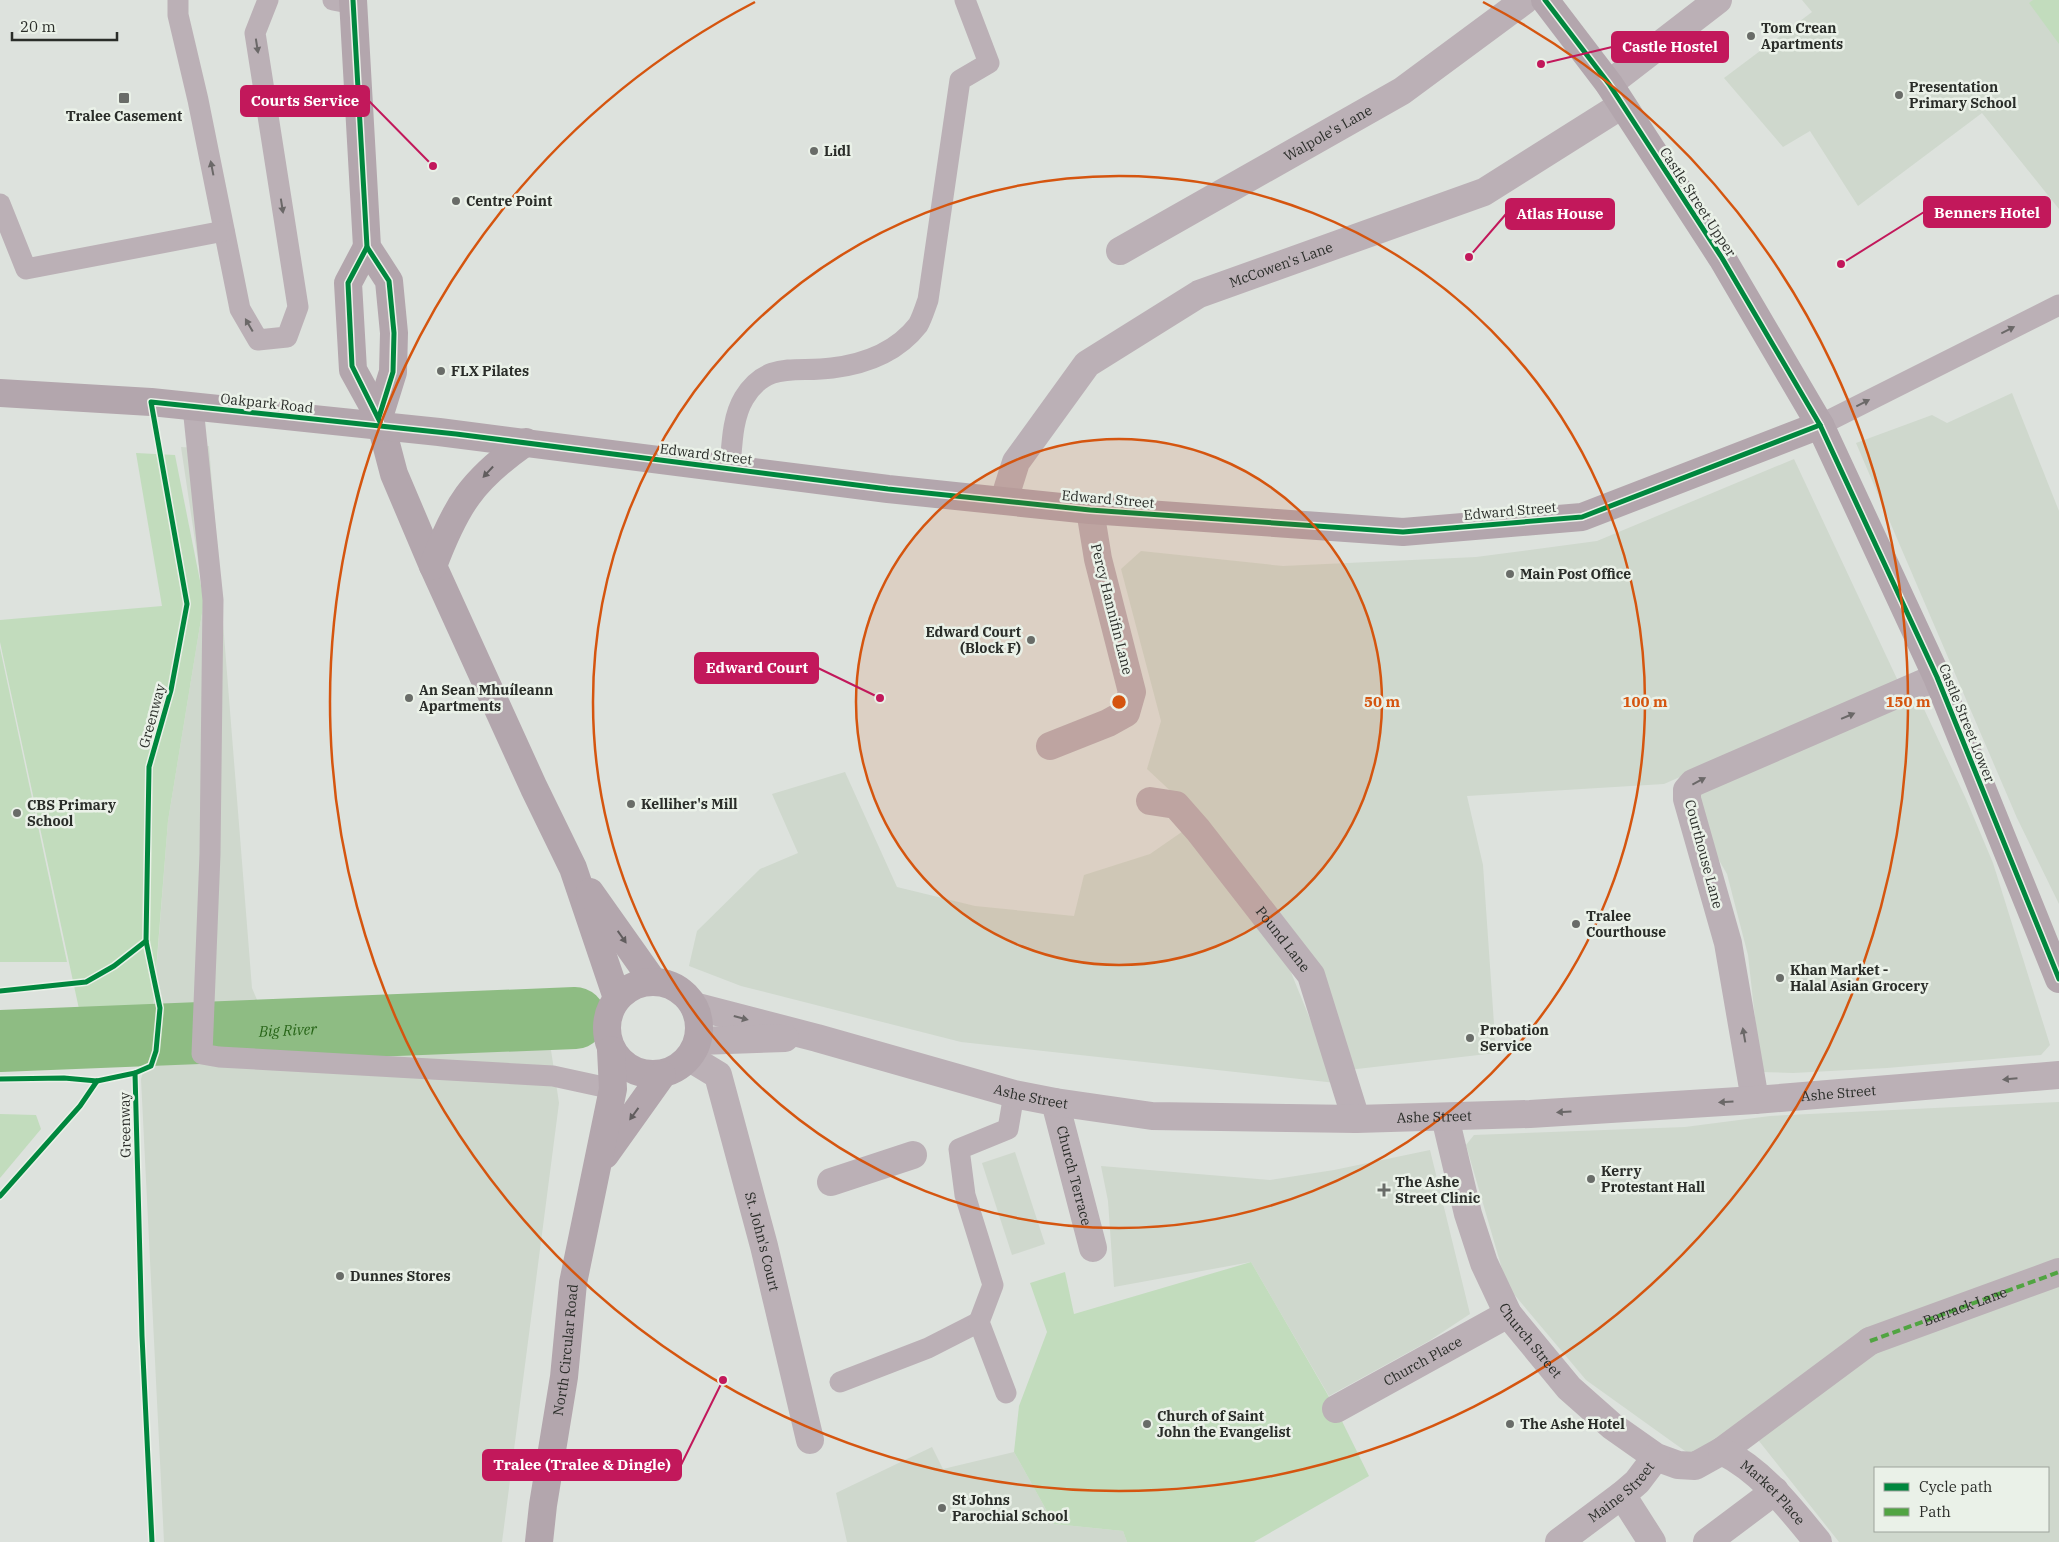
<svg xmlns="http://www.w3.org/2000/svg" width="2059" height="1542" viewBox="0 0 2059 1542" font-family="'IBM Plex Serif',serif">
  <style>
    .built { fill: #cfd8cd; fill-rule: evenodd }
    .green { fill: #c2dcbd }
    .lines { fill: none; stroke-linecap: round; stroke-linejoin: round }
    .river { stroke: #8ebc83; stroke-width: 62 }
    .service { stroke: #bbb0b6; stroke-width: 21 }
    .pedestrian { stroke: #bbb0b6; stroke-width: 28 }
    .minor { stroke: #bbb0b6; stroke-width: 28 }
    .tertiary { stroke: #bbb0b6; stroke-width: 28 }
    .secondary { stroke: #b3a6ad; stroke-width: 28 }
    .quiet { stroke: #51a442; stroke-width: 4; stroke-dasharray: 8 4; stroke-linecap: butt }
    .cycleway-casing { stroke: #eaf1e8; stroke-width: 8 }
    .cycleway { stroke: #00873e; stroke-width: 5 }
    .oneway { fill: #6b6868 }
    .oneway2 { fill: #615d5e }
    .ring { fill: none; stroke: #d5550f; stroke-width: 2.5 }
    .poi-dot { fill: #696c68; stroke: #eaf1e8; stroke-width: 2 }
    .labels { text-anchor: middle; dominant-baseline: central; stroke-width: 5; stroke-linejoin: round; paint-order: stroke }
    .poi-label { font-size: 14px; font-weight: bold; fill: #2a2d29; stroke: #eaf1e8; text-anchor: start }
    .street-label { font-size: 14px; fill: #2a2d29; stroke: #eaf1e8 }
    .water-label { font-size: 15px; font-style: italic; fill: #266416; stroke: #eaf1e8 }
    .centre { fill: #d5550f; stroke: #eaf1e8; stroke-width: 2.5 }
    .ring-label { font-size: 15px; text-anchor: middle; font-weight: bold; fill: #d5550f; stroke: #eaf1e8; stroke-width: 5; stroke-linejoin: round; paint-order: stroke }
    .leader { fill: none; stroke: #c2185b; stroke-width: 2 }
    .callout-dot { fill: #c2185b; stroke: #eaf1e8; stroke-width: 2 }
    .callout { fill: #c2185b; stroke: #c2185b; stroke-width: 2 }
    .callout-label { font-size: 15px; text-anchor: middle; font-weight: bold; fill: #fff }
  </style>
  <rect width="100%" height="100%" fill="#dde2dd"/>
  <!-- built -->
  <g class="built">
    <path d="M1802 0H2059V209L1982 113 1858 206 1810 131 1783 147 1724 78 1812 12Z"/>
    <path d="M2012 393 2059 511V904L2017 818 1856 443 1932 415 1947 423Z"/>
    <path d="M209 446 252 988 269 1028 287 1049H328L549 1037 559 1103 502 1542H164L141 1079 150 1050 168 821 204 601 181 447 196 448Z"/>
    <path d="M1794 459 1898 681 1664 784 1467 796 1483 865 1496 1053 1348 1070 1308 956 1178 798 1147 769 1161 721 1121 569 1141 551 1283 566 1476 557 1597 541Z"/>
    <path d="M1917 694 1966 799 1993 863 2050 1045 2041 1055 1887 1068 1793 1073 1761 1072 1748 955 1727 874 1701 829 1693 782Z"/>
    <path d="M845 772 897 887 975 906 1074 916 1084 875 1150 854 1189 827 1288 965 1336 1083 961 1042 741 986 689 966 697 931 760 869 798 853 772 794Z"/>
    <path d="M2059 1102V1264L1909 1317 1692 1456 1586 1380 1507 1286 1466 1145 1474 1135 1685 1127 1770 1116Z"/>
    <path d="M1430 1150 1470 1314 1429 1341 1329 1396 1251 1262 1114 1287 1108 1201 1101 1166 1270 1180 1334 1170Z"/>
    <path d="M1015 1152 1045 1244 1012 1255 982 1163Z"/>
    <path d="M2059 1281V1542H1839L1755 1436 1866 1348ZM1875 1468H2048V1531H1875Z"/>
    <path d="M932 1447 943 1469 1014 1452 1054 1524 1123 1531 1127 1542H847L836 1493Z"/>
  </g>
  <!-- green -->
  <g class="green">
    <path d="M2033 0H2059V44L2029 3Z"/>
    <path d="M136 453 175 455 204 601 168 821 153 1008 79 1009 0 642V620L162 606Z"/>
    <path d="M0 648 67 962H0Z"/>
    <path d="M0 1114 36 1115 41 1129 0 1178Z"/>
    <path d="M1251 1262 1336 1409 1369 1476 1254 1542H1127L1123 1531 1054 1524 1014 1452 1019 1406 1047 1332 1030 1283 1065 1272 1074 1314Z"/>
  </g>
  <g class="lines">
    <!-- river -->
    <path class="river" id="s1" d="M0 1041 575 1018"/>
    <!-- service -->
    <g class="service">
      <path d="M178 0V15L198 100 240 309 258 340 287 337 298 307 255 33 268 0"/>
      <path d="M333 0 354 4"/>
      <path d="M0 204 26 269 224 231"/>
      <path d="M193 407 213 600 210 854 202 1054 219 1057 553 1076 613 1089"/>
      <path d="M1820 425 2059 305"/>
      <path d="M730 468C732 445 732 418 744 398 767 360 796 373 832 368 865 364 897 352 918 325 922 318 925 308 928 300L960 80 989 63 965 0"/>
      <path d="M840 1382 928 1348 979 1322"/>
      <path d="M1006 1393 979 1322 993 1285 965 1195 959 1149 1008 1129 1014 1094"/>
    </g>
    <!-- pedestrian -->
    <path class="pedestrian" d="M1870 1341 2059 1272"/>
    <!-- minor -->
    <g class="minor">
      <path d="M1609 84 1718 0"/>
      <path id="s2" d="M1120 251 1402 91 1525 0"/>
      <path id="s3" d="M1004 500 1016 462 1087 364 1199 294 1484 192 1622 105"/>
      <path d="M1050 746 1108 723 1126 713 1132 692 1098 559 1090 510"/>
      <path id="s4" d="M1150 801 1176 805 1198 830 1311 975 1356 1119"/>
      <path id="s5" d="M690 1058 718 1075 764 1246 810 1440"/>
      <path d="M1755 1100 1728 943 1687 799V790L1693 783 1937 677"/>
      <path id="s6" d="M1055 1102 1093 1248"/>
      <path id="s7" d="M1445 1117 1468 1214 1484 1263 1508 1314 1569 1388 1612 1426 1656 1457 1678 1465 1695 1466 1722 1451 1870 1341"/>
      <path d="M831 1182 913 1155"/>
      <path id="s8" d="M1336 1409 1508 1314"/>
      <path id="s9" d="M1722 1451C1763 1472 1789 1507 1818 1542"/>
      <path d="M1622 1495 1652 1542"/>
      <path id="s10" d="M1559 1542 1622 1495 1637 1482 1656 1457"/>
      <path d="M1707 1542 1775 1491"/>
    </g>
    <!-- tertiary -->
    <g class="tertiary">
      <path id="s11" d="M694 1006 817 1038 1014 1094 1055 1102 1152 1116 1356 1119 1530 1114 1755 1100 2059 1075"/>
      <path d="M699 1041 785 1038"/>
    </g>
    <!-- secondary -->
    <g class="secondary">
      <path d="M353 0 367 247 389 281 394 333 393 372 379 417"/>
      <path d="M1545 0 1609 84 1722 258 1820 425 1937 677 2059 979"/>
      <path d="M367 247 348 283 353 370 379 417 394 474 433 566 534 788 573 868 617 998"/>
      <path d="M0 393 151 402 439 432 888 489 1090 510 1403 532 1582 517 1820 425"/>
      <path d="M433 566C456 505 472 480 526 442"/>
      <path d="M590 892 653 981"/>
      <circle cx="653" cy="1028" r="46"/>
      <path d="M605 1155 662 1075"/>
      <path id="s12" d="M539 1542 543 1505 564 1377 573 1283 613 1089 611 1050"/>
    </g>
    <!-- quiet -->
    <path class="quiet" id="s13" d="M1870 1341 2059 1272"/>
    <defs>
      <g id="cycleway">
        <path d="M353 0 367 247 389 281 394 333 393 372 379 417"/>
        <path d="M1545 0 1609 84 1722 258 1820 425 1937 677 2059 979"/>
        <path d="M367 247 348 283 352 366 380 422"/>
        <path d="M0 991 86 982 114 966 146 941"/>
        <path d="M0 1079 64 1078 97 1081 135 1073"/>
        <path d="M0 1196 80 1106 97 1081"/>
        <path d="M152 1542 142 1336 135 1073 151 1066 156 1051 160 1008 146 941 149 767 171 690 187 604 151 402 456 434 888 489 1090 510 1403 532 1582 517 1820 425"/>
      </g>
    </defs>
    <!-- cycleway casing -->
    <use href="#cycleway" class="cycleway-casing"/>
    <!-- cycleway -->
    <use href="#cycleway" class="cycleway"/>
  </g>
  <!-- one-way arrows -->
  <defs><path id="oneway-solid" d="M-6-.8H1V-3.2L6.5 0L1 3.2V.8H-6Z" transform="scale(1.25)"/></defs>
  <g class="oneway">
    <use href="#oneway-solid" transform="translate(257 46) rotate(81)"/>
    <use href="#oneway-solid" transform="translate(212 168) rotate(-101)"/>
    <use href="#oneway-solid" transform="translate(282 206) rotate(81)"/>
    <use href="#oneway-solid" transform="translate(249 325) rotate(-120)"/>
    <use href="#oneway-solid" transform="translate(2008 330) rotate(-27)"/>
    <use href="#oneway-solid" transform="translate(1863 403) rotate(-27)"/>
    <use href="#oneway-solid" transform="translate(1848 716) rotate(-23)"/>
    <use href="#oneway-solid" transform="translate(1699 781) rotate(-28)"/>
    <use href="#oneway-solid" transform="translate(741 1018) rotate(15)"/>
    <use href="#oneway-solid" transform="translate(1744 1035) rotate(-100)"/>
    <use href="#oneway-solid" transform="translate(2010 1079) rotate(175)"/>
    <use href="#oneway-solid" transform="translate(1726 1102) rotate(177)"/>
    <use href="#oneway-solid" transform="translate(1564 1112) rotate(177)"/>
  </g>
  <g class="oneway2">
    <use href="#oneway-solid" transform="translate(488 472) rotate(133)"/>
    <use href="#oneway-solid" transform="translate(622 937) rotate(55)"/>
    <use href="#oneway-solid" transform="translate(634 1114) rotate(126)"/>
  </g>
  <!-- distance rings -->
  <circle cx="1119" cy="702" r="263" fill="#d5550f" fill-opacity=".12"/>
  <g class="ring">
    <circle cx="1119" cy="702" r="263"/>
    <circle cx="1119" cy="702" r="526"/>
    <path d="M1483 2A789 789 0 1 1 755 2"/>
  </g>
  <!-- markers -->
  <g class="poi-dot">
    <circle cx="1751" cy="36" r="5"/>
    <circle cx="1899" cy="95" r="5"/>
    <rect x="118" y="92" width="12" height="12" rx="2.5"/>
    <circle cx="814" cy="151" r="5"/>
    <circle cx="456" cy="201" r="5"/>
    <circle cx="441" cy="371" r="5"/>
    <circle cx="1510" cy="574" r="5"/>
    <circle cx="1031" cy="640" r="5"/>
    <circle cx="409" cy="698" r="5"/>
    <circle cx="631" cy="804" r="5"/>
    <circle cx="17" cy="813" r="5"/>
    <circle cx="1576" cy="924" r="5"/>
    <circle cx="1780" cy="978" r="5"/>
    <circle cx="1470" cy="1038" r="5"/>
    <circle cx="1591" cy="1179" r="5"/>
    <path d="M1381.5 1182.5h5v5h5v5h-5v5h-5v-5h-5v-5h5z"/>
    <circle cx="340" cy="1276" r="5"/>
    <circle cx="1147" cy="1424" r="5"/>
    <circle cx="1510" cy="1424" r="5"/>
    <circle cx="942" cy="1508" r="5"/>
  </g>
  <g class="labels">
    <!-- poi labels -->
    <g class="poi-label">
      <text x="1761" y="28">Tom Crean<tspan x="1761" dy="16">Apartments</tspan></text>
      <text x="1909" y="87">Presentation<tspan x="1909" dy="16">Primary School</tspan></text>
      <text x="124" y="116" text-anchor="middle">Tralee Casement</text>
      <text x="824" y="151">Lidl</text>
      <text x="466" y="201">Centre Point</text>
      <text x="451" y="371">FLX Pilates</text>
      <text x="1520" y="574">Main Post Office</text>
      <text x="1021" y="632" text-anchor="end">Edward Court<tspan x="1021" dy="16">(Block F)</tspan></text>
      <text x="419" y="690">An Sean Mhuíleann<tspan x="419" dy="16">Apartments</tspan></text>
      <text x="641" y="804">Kelliher's Mill</text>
      <text x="27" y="805">CBS Primary<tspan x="27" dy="16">School</tspan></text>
      <text x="1586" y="916">Tralee<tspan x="1586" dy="16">Courthouse</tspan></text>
      <text x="1790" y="970">Khan Market -<tspan x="1790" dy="16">Halal Asian Grocery</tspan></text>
      <text x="1480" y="1030">Probation<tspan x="1480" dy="16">Service</tspan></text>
      <text x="1601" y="1171">Kerry<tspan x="1601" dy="16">Protestant Hall</tspan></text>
      <text x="1395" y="1182">The Ashe<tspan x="1395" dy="16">Street Clinic</tspan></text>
      <text x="350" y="1276">Dunnes Stores</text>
      <text x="1157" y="1416">Church of Saint<tspan x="1157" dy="16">John the Evangelist</tspan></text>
      <text x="1520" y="1424">The Ashe Hotel</text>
      <text x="952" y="1500">St Johns<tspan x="952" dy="16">Parochial School</tspan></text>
    </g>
    <!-- street labels -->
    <g class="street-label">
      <text stroke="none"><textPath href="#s2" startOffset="239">Walpole's Lane</textPath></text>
      <text transform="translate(1698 202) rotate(57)">Castle Street Upper</text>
      <text stroke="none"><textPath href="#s3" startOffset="380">McCowen's Lane</textPath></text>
      <text transform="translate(267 403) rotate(6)">Oakpark Road</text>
      <text transform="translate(706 454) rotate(7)">Edward Street</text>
      <text transform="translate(1108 499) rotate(5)">Edward Street</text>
      <text transform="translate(1510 511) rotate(-5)">Edward Street</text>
      <text transform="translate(1112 609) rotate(76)">Percy Hannifin Lane</text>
      <text transform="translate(152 716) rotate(-75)">Greenway</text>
      <text transform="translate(1967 723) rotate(68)">Castle Street Lower</text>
      <text transform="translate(1704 854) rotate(75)">Courthouse Lane</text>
      <text stroke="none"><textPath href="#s4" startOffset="198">Pound Lane</textPath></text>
      <text stroke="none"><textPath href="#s11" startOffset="1159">Ashe Street</textPath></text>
      <text stroke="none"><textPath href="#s11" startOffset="349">Ashe Street</textPath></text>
      <text stroke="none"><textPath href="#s11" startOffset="754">Ashe Street</textPath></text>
      <text transform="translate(125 1125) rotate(-91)">Greenway</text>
      <text stroke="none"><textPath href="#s6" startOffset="76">Church Terrace</textPath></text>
      <text stroke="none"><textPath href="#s5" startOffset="205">St. John's Court</textPath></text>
      <text stroke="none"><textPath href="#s13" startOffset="101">Barrack Lane</textPath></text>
      <text stroke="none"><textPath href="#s7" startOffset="242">Church Street</textPath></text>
      <text stroke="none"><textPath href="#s12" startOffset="194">North Circular Road</textPath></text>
      <text stroke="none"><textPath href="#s8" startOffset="99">Church Place</textPath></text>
      <text stroke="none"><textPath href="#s10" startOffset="80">Maine Street</textPath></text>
      <text stroke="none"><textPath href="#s9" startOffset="66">Market Place</textPath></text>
    </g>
    <!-- water labels -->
    <g class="water-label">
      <text stroke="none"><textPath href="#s1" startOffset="288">Big River</textPath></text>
    </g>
  </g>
  <circle cx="1119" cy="702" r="8" class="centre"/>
  <g class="ring-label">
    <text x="1382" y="707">50 m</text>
    <text x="1645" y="707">100 m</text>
    <text x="1908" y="707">150 m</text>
  </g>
  <!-- callouts -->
  <path class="leader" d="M1541 64L1612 47M433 166L369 101M1841 264L1924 212M1469 257L1506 214M880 698L818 668M723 1380L681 1465"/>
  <g class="callout-dot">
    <circle cx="1541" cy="64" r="5"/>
    <circle cx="433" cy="166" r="5"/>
    <circle cx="1841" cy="264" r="5"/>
    <circle cx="1469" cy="257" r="5"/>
    <circle cx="880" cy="698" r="5"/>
    <circle cx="723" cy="1380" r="5"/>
  </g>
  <g class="callout">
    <rect x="1612" y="32" width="116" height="30" rx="5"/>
    <rect x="241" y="86" width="128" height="30" rx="5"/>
    <rect x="1924" y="197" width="126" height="30" rx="5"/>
    <rect x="1506" y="199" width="108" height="30" rx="5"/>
    <rect x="695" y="653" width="123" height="30" rx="5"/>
    <rect x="483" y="1450" width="198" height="30" rx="5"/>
  </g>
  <g class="callout-label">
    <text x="1670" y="52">Castle Hostel</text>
    <text x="305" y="106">Courts Service</text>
    <text x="1987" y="218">Benners Hotel</text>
    <text x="1560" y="219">Atlas House</text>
    <text x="757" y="673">Edward Court</text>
    <text x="582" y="1470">Tralee (Tralee &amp; Dingle)</text>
  </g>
  <!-- legend -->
  <rect x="1874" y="1467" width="175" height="65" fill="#eaf1e8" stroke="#9da39c"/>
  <rect x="1884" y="1483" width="25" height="8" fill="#00873e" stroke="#9da39c"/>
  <text x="1919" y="1492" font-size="15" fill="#2a2d29">Cycle path</text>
  <rect x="1884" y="1508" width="25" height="8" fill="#51a442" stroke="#9da39c"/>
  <text x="1919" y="1517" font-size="15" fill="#2a2d29">Path</text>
  <!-- scale -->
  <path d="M12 32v8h105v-8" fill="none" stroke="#2a2d29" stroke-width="2.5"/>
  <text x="20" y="32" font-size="15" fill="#2a2d29" stroke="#eaf1e8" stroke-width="4" paint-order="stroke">20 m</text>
</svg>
